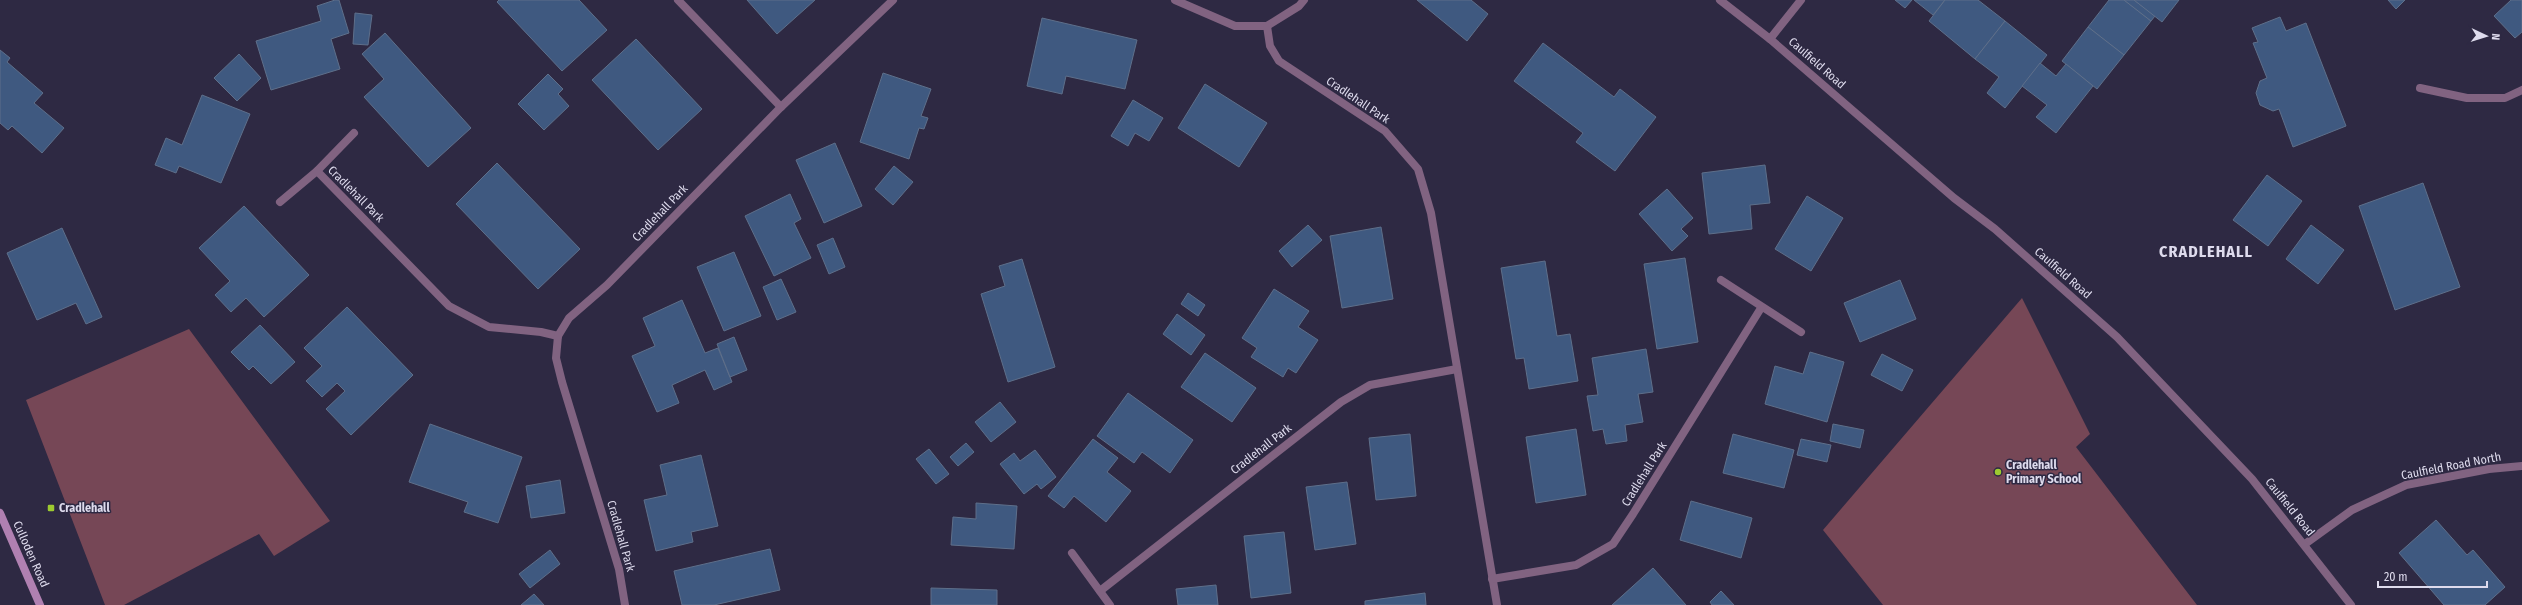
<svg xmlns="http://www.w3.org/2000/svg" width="2522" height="605" viewBox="0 0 2522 605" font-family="'Fira Sans Condensed',sans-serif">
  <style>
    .green { fill: #764756 }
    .building { fill: #3f5980; stroke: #5e6f8a }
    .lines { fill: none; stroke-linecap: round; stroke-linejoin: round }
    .minor { stroke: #816381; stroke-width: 8 }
    .tertiary { stroke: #816381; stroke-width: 8 }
    .secondary { stroke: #b080b1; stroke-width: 8 }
    .poi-dot { fill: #9dca30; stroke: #2e2943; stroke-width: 1.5 }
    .labels { text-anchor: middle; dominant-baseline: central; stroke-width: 3; stroke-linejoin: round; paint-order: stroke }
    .street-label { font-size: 12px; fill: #dedbed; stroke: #2e2943 }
    .poi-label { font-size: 12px; font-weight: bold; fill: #dedbed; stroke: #2e2943; text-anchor: start }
    .district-label { font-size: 16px; font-weight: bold; letter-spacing: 1px; fill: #dedbed; stroke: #2e2943 }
  </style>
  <rect width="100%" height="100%" fill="#2e2943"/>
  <!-- green -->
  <g class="green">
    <path d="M2022 298 2090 434 2076 447 2197 605H1883L1823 530Z"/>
    <path d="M189 329 330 521 274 556 259 534 124 605H105L26 400Z"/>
  </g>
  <!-- building -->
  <g class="building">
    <path d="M335 0H339L349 33 331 39 340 69 271 90 256 41 321 21 317 6Z"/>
    <path d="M499 0H579L607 30 562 71 497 2Z"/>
    <path d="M747 0H815L777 34Z"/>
    <path d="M1417 0H1471L1488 14 1467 41Z"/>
    <path d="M1895 0H1912L1905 8Z"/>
    <path d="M1914 0H1945L1933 15Z"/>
    <path d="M1945 0H1978L2005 21 1975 59 1929 21Z"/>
    <path d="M2109 0H2124L2151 21 2124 55 2088 27Z"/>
    <path d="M2124 0H2134L2155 16 2151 21Z"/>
    <path d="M2134 0H2179L2162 22Z"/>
    <path d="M2388 0H2405L2396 9Z"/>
    <path d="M2511 0H2522V32L2515 38 2494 16Z"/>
    <path d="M355 13 372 15 368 45 353 44Z"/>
    <path d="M2280 17 2286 31 2306 23 2346 126 2293 147 2279 109 2273 111 2260 105 2256 93 2260 81 2267 78 2253 43 2258 42 2252 28Z"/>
    <path d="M1042 18 1137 40 1125 89 1066 76 1062 94 1027 86Z"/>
    <path d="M2005 21 2047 55 2005 108 1987 93 1999 77 1975 59Z"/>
    <path d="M2088 27 2124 55 2097 89 2062 61Z"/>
    <path d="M385 33 471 128 428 167 364 97 384 79 362 54Z"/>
    <path d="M636 39 702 109 658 150 592 80Z"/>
    <path d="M1543 43 1614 97 1620 89 1656 117 1615 171 1576 142 1583 133 1514 81Z"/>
    <path d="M0 50 10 58 7 62 43 93 34 103 64 128 42 153 12 126 8 130 0 123Z"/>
    <path d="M239 54 261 78 237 101 214 78Z"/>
    <path d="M2040 63 2056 76 2066 64 2093 86 2056 133 2036 117 2047 105 2022 86Z"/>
    <path d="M883 73 931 89 921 116 928 118 924 129 919 128 909 159 860 142Z"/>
    <path d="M548 74 563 89 558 94 569 106 544 130 518 104Z"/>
    <path d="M1205 84 1267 123 1239 167 1178 128Z"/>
    <path d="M202 95 250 114 221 183 179 166 176 173 155 165 166 138 182 145Z"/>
    <path d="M1133 100 1163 118 1149 141 1135 133 1128 146 1111 136Z"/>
    <path d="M835 143 862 206 824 223 796 160Z"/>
    <path d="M497 163 580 249 538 289 456 204Z"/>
    <path d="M1765 165 1770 203 1750 205 1752 229 1709 234 1702 173Z"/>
    <path d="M894 166 913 182 893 205 875 189Z"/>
    <path d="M2267 175 2302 201 2268 246 2233 220Z"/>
    <path d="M2423 183 2460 287 2395 310 2359 206Z"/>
    <path d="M1667 189 1693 218 1681 229 1688 236 1672 251 1639 214Z"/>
    <path d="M790 194 801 219 794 223 811 258 774 276 745 216Z"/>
    <path d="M1807 196 1843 218 1811 271 1775 249Z"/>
    <path d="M244 206 309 275 264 317 246 298 231 312 215 295 230 281 199 248Z"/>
    <path d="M1308 225 1322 240 1292 267 1279 251Z"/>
    <path d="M2311 225 2344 250 2318 284 2286 259Z"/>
    <path d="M1381 227 1393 299 1342 308 1330 236Z"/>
    <path d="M62 228 102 317 86 324 76 303 37 320 7 253Z"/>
    <path d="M833 238 845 267 829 274 817 245Z"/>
    <path d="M734 252 761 316 724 331 697 267Z"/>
    <path d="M1685 258 1698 342 1657 349 1644 264Z"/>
    <path d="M1022 259 1055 367 1008 382 981 294 1005 286 999 266Z"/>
    <path d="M1545 261 1557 336 1570 334 1578 381 1529 389 1524 358 1516 359 1501 268Z"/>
    <path d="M781 279 796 312 777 320 763 287Z"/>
    <path d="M1900 280 1916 319 1860 342 1844 303Z"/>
    <path d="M1274 289 1309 311 1298 327 1318 340 1296 373 1288 368 1283 377 1251 357 1257 348 1242 338Z"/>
    <path d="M1188 293 1205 305 1198 316 1181 304Z"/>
    <path d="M682 300 705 353 718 348 732 382 714 390 705 370 672 385 679 403 657 412 632 356 655 346 643 318Z"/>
    <path d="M347 307 413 375 351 435 326 409 345 391 337 383 322 397 306 381 322 366 304 348Z"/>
    <path d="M1177 314 1205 335 1191 355 1163 334Z"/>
    <path d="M260 325 295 362 271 384 253 366 249 370 231 352Z"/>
    <path d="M734 337 747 370 730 377 717 344Z"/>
    <path d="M1646 349 1653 392 1638 394 1643 422 1625 425 1627 441 1606 444 1603 429 1593 431 1587 396 1598 395 1592 358Z"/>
    <path d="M1810 352 1844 362 1827 422 1765 404 1775 366 1803 374Z"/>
    <path d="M1205 353 1256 388 1232 422 1181 387Z"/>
    <path d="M1882 354 1913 370 1902 391 1871 375Z"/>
    <path d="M1128 393 1193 440 1170 473 1142 452 1134 463 1097 436Z"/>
    <path d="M1000 402 1016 422 991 442 975 422Z"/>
    <path d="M430 424 522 457 498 523 464 512 468 502 409 482Z"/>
    <path d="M1833 424 1864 430 1860 448 1830 441Z"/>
    <path d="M1576 429 1586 495 1536 503 1526 437Z"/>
    <path d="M1410 434 1416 496 1376 500 1369 438Z"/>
    <path d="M1733 434 1794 450 1784 488 1723 473Z"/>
    <path d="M1093 439 1118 458 1107 472 1131 491 1106 522 1074 496 1064 508 1048 496Z"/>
    <path d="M1801 439 1831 445 1827 462 1797 455Z"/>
    <path d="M966 443 974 452 958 466 950 457Z"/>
    <path d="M929 449 949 474 936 484 916 459Z"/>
    <path d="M1035 450 1056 477 1041 489 1037 484 1024 494 1000 464 1014 453 1020 461Z"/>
    <path d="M701 455 718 526 691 532 693 542 656 551 644 500 667 495 660 465Z"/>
    <path d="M560 480 565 513 531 518 526 486Z"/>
    <path d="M1347 482 1356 544 1315 550 1306 487Z"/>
    <path d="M1691 501 1752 518 1741 558 1680 540Z"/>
    <path d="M976 503 1017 506 1014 549 951 545 953 517 976 519Z"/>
    <path d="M2436 520 2467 555 2473 550 2505 587 2485 605H2444L2399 553Z"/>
    <path d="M1284 532 1291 593 1251 598 1244 536Z"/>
    <path d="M770 549 780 590 714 605H682L674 571Z"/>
    <path d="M550 550 560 564 530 588 519 574Z"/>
    <path d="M1653 568 1686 605H1612Z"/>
    <path d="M1216 585 1218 605H1178L1176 589Z"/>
    <path d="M931 588 997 590V605H931Z"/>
    <path d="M1721 591 1734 605H1712L1710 602Z"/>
    <path d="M1425 593 1426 605H1365V601Z"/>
    <path d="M534 594 544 605H521Z"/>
  </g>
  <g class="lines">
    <!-- minor -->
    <g class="minor">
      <path d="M678 0 781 107"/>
      <path d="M1175 0 1235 26H1267L1299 6 1304 0"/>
      <path d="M1267 26 1270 46 1279 61 1385 131 1418 169 1431 213 1497 605"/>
      <path d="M1770 39 1801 0"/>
      <path d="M2420 88 2467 98H2505L2522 90"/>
      <path d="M317 171 449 306 489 327 541 332 558 336"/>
      <path d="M280 202 317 171 354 133"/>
      <path d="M1721 280 1801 332"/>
      <path d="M2305 544 2352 510 2406 485 2489 469 2522 466"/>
      <path d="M1072 553 1110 605"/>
      <path d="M1492 579 1576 565 1613 544 1633 514 1761 308"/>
      <path d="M1100 591 1341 402 1370 385 1457 369"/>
      <path d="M625 605 619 569 562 382 556 358 558 336 569 318 607 285 781 107 893 0"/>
    </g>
    <!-- tertiary -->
    <path class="tertiary" d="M1720 0 1770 39 1954 198 1995 229 2117 337 2252 479 2351 605"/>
    <!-- secondary -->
    <path class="secondary" d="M0 513 40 605"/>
  </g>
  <!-- markers -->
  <g class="poi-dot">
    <circle cx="1998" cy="472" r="4"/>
    <rect x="47" y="504" width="8" height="8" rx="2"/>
  </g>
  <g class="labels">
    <!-- street labels -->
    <g class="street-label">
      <text transform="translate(1817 63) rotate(41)">Caulfield Road</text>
      <text transform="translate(1358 100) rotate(34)">Cradlehall Park</text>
      <text transform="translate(356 194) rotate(45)">Cradlehall Park</text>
      <text transform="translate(660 213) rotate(-46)">Cradlehall Park</text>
      <text transform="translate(2063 273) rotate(41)">Caulfield Road</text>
      <text transform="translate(1261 449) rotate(-38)">Cradlehall Park</text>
      <text transform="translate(2451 466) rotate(-11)">Caulfield Road North</text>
      <text transform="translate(1644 474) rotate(-58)">Cradlehall Park</text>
      <text transform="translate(2290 507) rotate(51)">Caulfield Road</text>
      <text transform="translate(621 536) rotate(74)">Cradlehall Park</text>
      <text transform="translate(31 554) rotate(66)">Culloden Road</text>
    </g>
    <!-- poi labels -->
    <g class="poi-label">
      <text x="2006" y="465">Cradlehall<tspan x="2006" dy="14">Primary School</tspan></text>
      <text x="59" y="508">Cradlehall</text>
    </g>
    <!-- district labels -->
    <g class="district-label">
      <text x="2206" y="251">CRADLEHALL</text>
    </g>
  </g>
  <!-- north arrow -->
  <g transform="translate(2486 36) rotate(94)" stroke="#2e2943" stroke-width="3" paint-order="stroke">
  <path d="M0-3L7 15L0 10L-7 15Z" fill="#dedbed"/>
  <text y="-6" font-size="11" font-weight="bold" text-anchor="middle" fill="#dedbed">N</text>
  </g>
  <!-- scale -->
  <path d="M2378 581v6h109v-6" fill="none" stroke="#dedbed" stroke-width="2"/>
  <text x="2384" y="581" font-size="12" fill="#dedbed" stroke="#2e2943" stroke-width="3" paint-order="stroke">20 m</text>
</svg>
